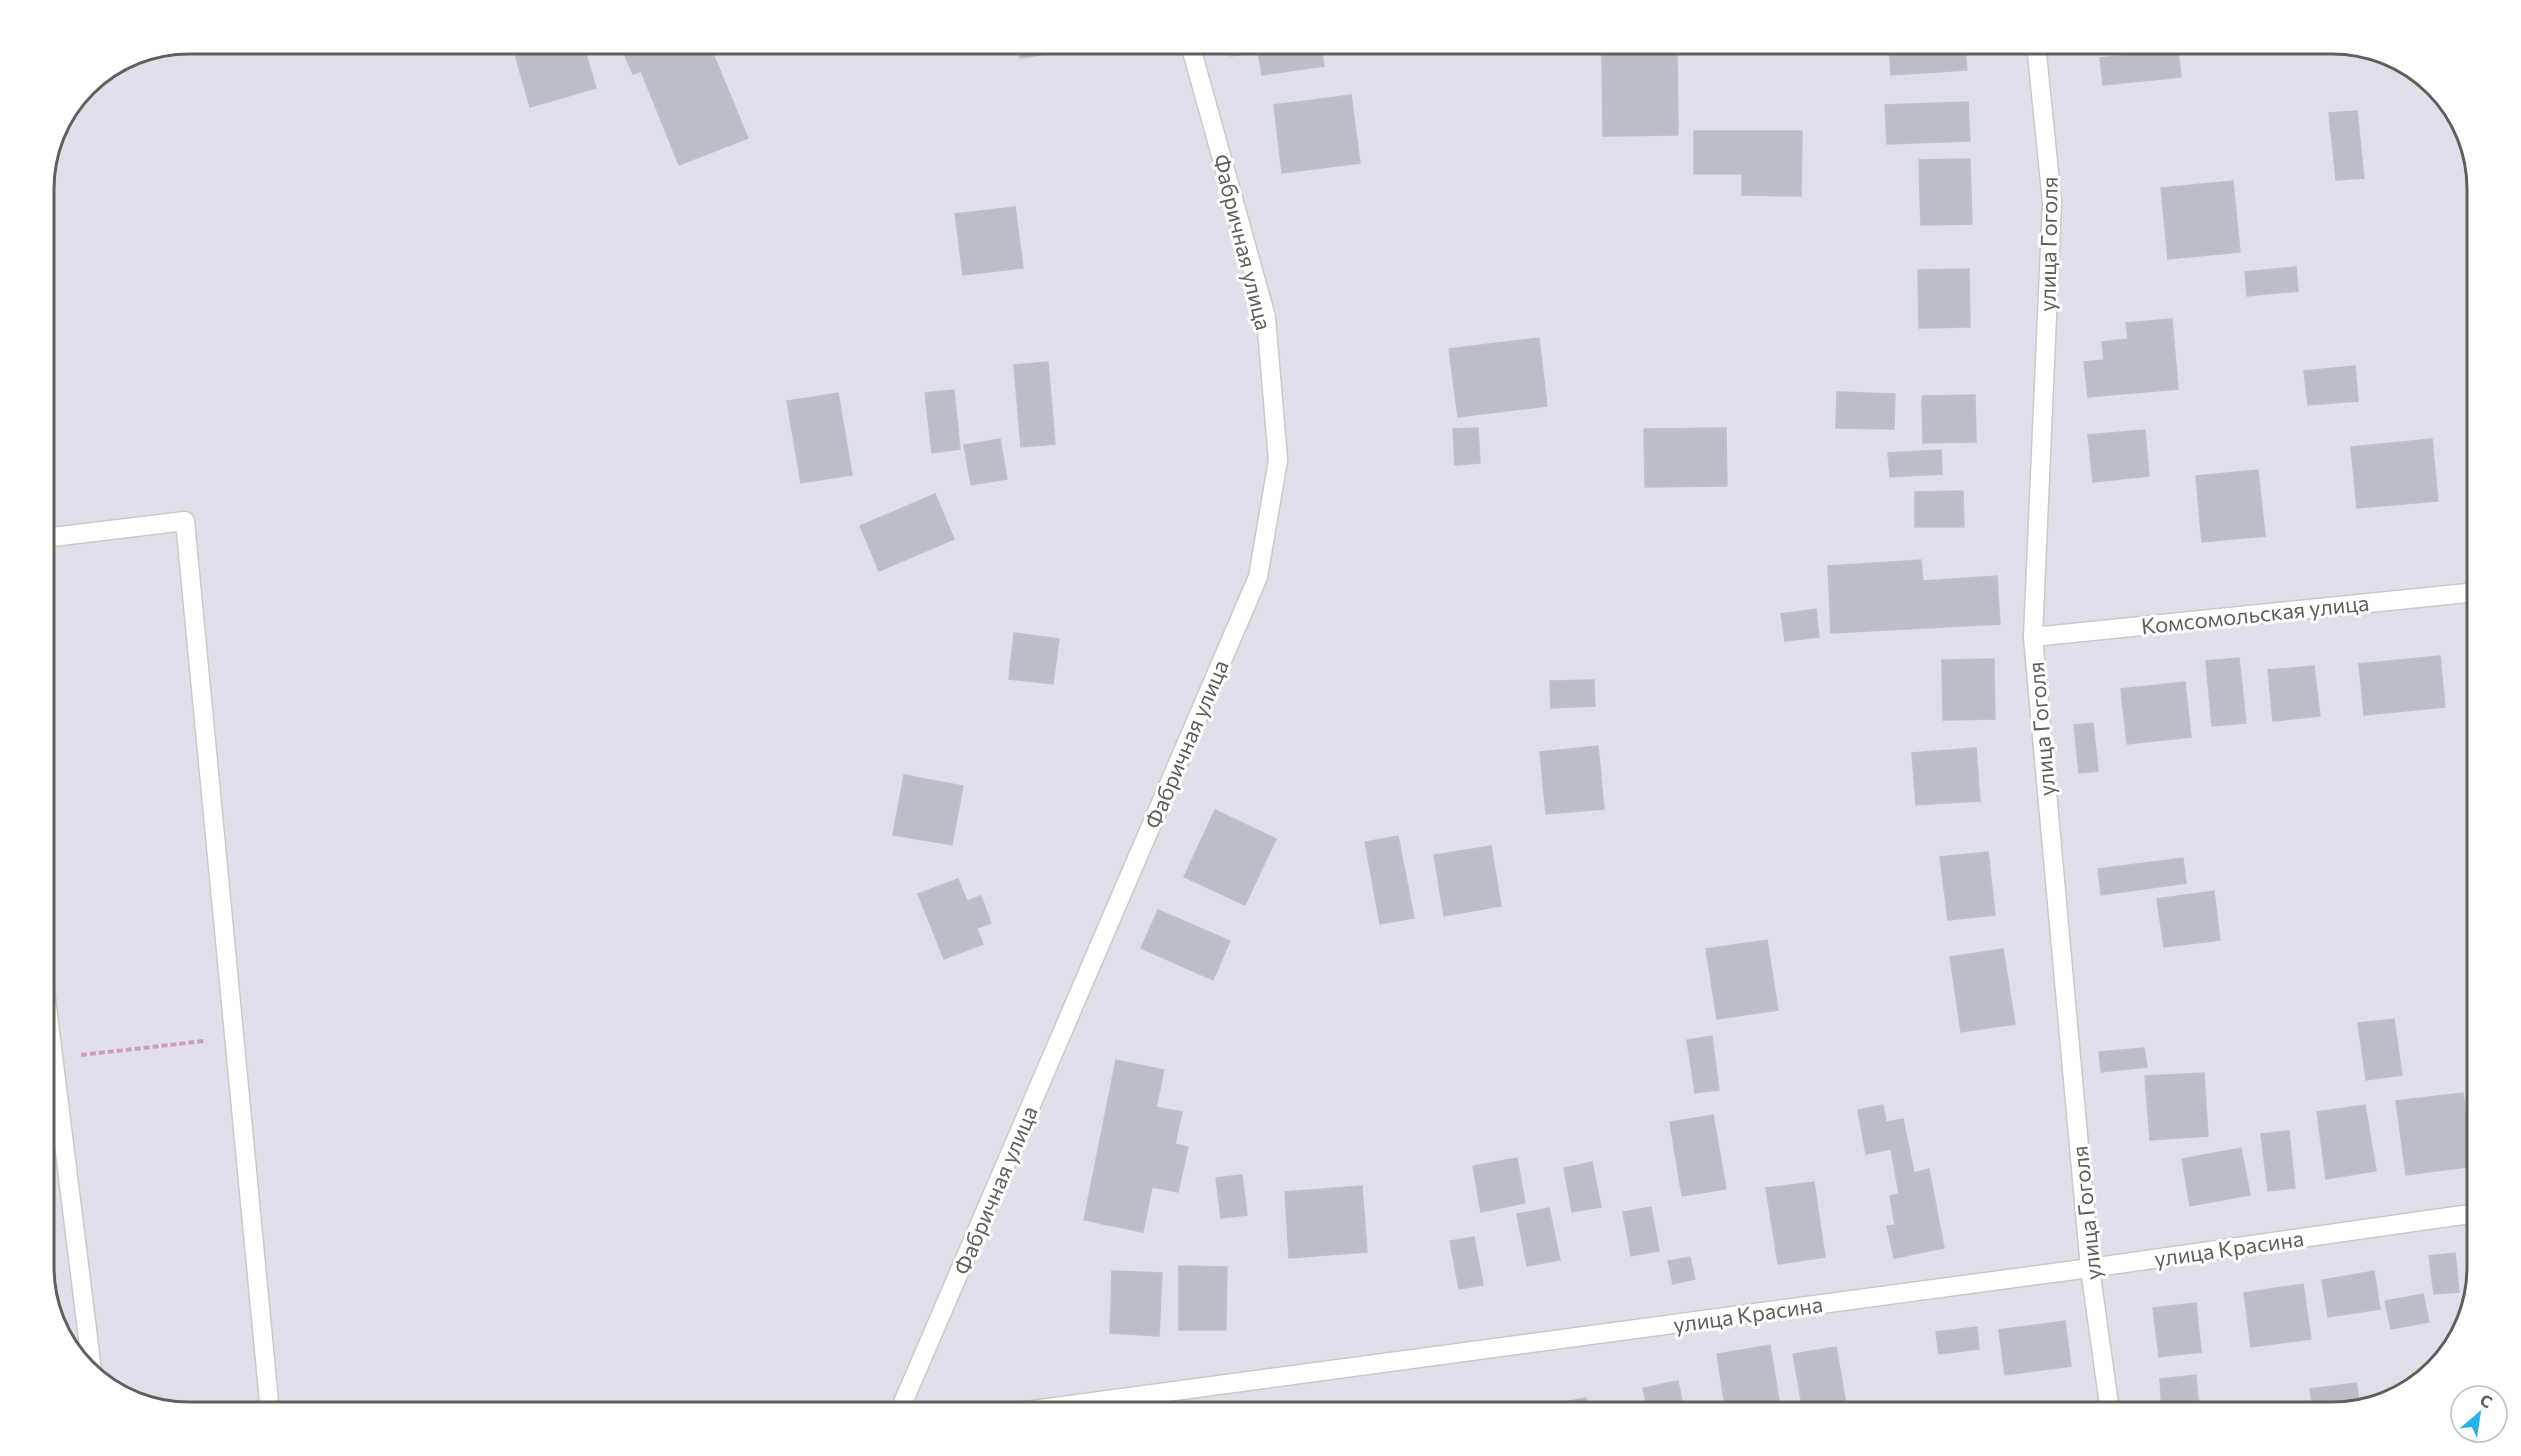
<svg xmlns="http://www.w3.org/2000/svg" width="2521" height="1456" viewBox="0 0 2521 1456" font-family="Commissioner,sans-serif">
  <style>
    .building { fill: #bcbec7; stroke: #bec0d1; stroke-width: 1.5 }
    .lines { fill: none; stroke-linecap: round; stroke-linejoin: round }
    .minor-casing { stroke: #cbcac4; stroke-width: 21 }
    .path { stroke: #d29bb8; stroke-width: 4; stroke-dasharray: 6 3; stroke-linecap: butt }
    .minor { stroke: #fff; stroke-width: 18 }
    .labels { text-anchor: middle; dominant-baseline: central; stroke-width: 6; stroke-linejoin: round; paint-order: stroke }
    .street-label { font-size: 22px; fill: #615f59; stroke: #fff }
    .rim { fill: none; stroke: #615f59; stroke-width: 3 }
  </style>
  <rect width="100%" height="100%" fill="#e0e0ec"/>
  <!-- building -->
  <g class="building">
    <path d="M512 44H583L596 88 530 107Z"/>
    <path d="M620 44H709L748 138 679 165 641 71 633 74Z"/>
    <path d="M1018 44H1061L1062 52 1020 58Z"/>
    <path d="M1229 44H1321L1324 66 1262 75 1258 52 1231 56Z"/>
    <path d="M1560 44H1576L1577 52 1561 53Z"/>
    <path d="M1889 44H1965L1967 70 1891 75Z"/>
    <path d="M1677 46 1678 135 1603 136 1602 47Z"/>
    <path d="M2178 50 2181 77 2103 85 2100 58Z"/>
    <path d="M1351 95 1360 163 1282 173 1274 105Z"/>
    <path d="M1968 102 1970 141 1887 144 1885 105Z"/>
    <path d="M2357 111 2364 178 2336 180 2329 113Z"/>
    <path d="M1694 131H1802L1801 196 1742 195V174H1694Z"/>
    <path d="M1970 159 1972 224 1921 225 1919 160Z"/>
    <path d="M2233 181 2240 252 2168 259 2161 188Z"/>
    <path d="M1015 207 1023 268 963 275 955 214Z"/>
    <path d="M2296 267 2298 291 2247 296 2245 272Z"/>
    <path d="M1969 269 1970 327 1919 328 1918 270Z"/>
    <path d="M2172 319 2178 389 2088 397 2084 362 2104 360 2102 342 2128 339 2126 323Z"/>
    <path d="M1539 338 1547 406 1458 417 1449 349Z"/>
    <path d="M1048 362 1055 444 1021 447 1014 365Z"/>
    <path d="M2355 366 2358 401 2308 405 2304 371Z"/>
    <path d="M954 390 960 449 932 453 925 393Z"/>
    <path d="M1837 392 1895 394 1894 429 1836 428Z"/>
    <path d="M838 393 852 475 801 483 787 401Z"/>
    <path d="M1975 395 1976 442 1923 443 1922 396Z"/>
    <path d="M1478 428 1480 463 1455 465 1453 429Z"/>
    <path d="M1726 428 1727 486 1645 487 1644 429Z"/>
    <path d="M2145 430 2149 476 2093 482 2088 435Z"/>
    <path d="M1000 439 1007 479 971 485 964 445Z"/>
    <path d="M2432 439 2438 501 2357 508 2351 447Z"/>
    <path d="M1941 450 1942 474 1890 477 1888 453Z"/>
    <path d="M2258 470 2265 536 2202 542 2196 476Z"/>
    <path d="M1963 491 1964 527H1915V492Z"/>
    <path d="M935 494 954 539 879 571 860 526Z"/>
    <path d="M1921 560 1923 581 1997 576 2000 624 1831 633 1828 566Z"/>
    <path d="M1816 609 1819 637 1785 641 1781 614Z"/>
    <path d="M1014 633 1059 639 1053 684 1009 679Z"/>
    <path d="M2440 656 2445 707 2364 715 2359 664Z"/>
    <path d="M2239 658 2246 723 2212 726 2206 661Z"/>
    <path d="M1994 659 1995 719 1943 720 1942 660Z"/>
    <path d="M2314 666 2320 716 2273 721 2268 670Z"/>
    <path d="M1594 680 1595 706 1551 708 1550 681Z"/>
    <path d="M2185 682 2191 737 2127 744 2121 689Z"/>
    <path d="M2093 723 2098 771 2079 773 2074 725Z"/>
    <path d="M1598 746 1604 809 1546 814 1540 752Z"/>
    <path d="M1976 748 1980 801 1916 805 1912 753Z"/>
    <path d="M904 775 963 786 952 845 893 835Z"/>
    <path d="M1215 810 1276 839 1245 905 1184 877Z"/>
    <path d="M1398 836 1414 918 1380 924 1365 842Z"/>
    <path d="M1491 846 1501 906 1444 916 1434 855Z"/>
    <path d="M1988 852 1995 915 1948 920 1940 857Z"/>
    <path d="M2183 858 2186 883 2101 895 2098 869Z"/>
    <path d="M958 879 967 901 981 896 991 923 977 928 983 944 944 959 918 894Z"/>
    <path d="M2214 891 2220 940 2164 947 2157 899Z"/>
    <path d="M1158 910 1230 941 1213 980 1141 948Z"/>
    <path d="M1767 940 1778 1010 1717 1019 1706 949Z"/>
    <path d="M2003 949 2015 1024 1961 1032 1950 957Z"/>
    <path d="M2394 1019 2402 1075 2366 1080 2358 1023Z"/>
    <path d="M1712 1036 1719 1090 1695 1093 1687 1040Z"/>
    <path d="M2144 1048 2147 1067 2101 1072 2099 1052Z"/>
    <path d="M1116 1060 1164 1070 1156 1107 1182 1112 1175 1144 1188 1147 1178 1192 1152 1187 1143 1232 1084 1220Z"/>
    <path d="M2204 1073 2208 1136 2150 1140 2145 1076Z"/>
    <path d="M2463 1093 2473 1166 2406 1175 2396 1101Z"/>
    <path d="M1883 1105 1886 1122 1903 1119 1914 1173 1929 1169 1944 1248 1894 1258 1887 1226 1895 1225 1890 1196 1899 1194 1891 1149 1866 1154 1858 1110Z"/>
    <path d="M2365 1105 2376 1171 2326 1179 2317 1112Z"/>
    <path d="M1713 1115 1726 1189 1682 1196 1670 1122Z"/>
    <path d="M2289 1131 2295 1188 2268 1191 2261 1134Z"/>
    <path d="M2241 1148 2250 1195 2190 1206 2182 1159Z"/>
    <path d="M1517 1158 1525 1203 1481 1212 1473 1166Z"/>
    <path d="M1592 1162 1601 1207 1572 1212 1564 1168Z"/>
    <path d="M1242 1175 1247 1215 1221 1218 1216 1178Z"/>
    <path d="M1814 1182 1825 1257 1778 1264 1766 1188Z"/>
    <path d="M1362 1186 1367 1252 1289 1258 1285 1192Z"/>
    <path d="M1651 1207 1659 1251 1631 1256 1623 1212Z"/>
    <path d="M1549 1208 1560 1260 1527 1266 1517 1214Z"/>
    <path d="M1474 1237 1483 1285 1459 1289 1450 1241Z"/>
    <path d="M2455 1253 2459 1292 2434 1294 2429 1256Z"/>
    <path d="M1690 1257 1695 1279 1673 1284 1668 1261Z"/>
    <path d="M1179 1266 1227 1267 1226 1330H1179Z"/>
    <path d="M1112 1271 1162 1273 1159 1336 1110 1333Z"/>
    <path d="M2374 1271 2380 1309 2328 1317 2322 1280Z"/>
    <path d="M2303 1284 2311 1339 2251 1347 2244 1293Z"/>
    <path d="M2423 1294 2429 1322 2391 1329 2385 1301Z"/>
    <path d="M2196 1303 2201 1352 2159 1357 2153 1308Z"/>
    <path d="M2065 1321 2071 1366 2005 1375 1999 1330Z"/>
    <path d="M1977 1327 1979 1349 1939 1354 1936 1332Z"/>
    <path d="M1770 1345 1781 1412H1726L1717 1354Z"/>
    <path d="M1836 1347 1846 1404 1803 1411 1793 1354Z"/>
    <path d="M2196 1375 2199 1412H2162L2160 1379Z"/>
    <path d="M1678 1381 1684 1412H1648L1643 1388Z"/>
    <path d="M2356 1383 2360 1405 2333 1412H2313L2310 1389Z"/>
    <path d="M1586 1398 1589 1412H1537L1536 1408Z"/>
  </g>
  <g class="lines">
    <defs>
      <g id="minor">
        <path d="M2036 44 2052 202 2033 637 2090 1268 2110 1412"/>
        <path d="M44 538 185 521 270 1412"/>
        <path d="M2033 637 2477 592"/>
        <path d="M44 983 92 1370"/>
        <path d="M899 1412 1258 577 1278 460 1266 317 1190 44"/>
        <path d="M1018 1412 2090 1268 2477 1213"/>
      </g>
    </defs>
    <!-- minor casing -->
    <use href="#minor" class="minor-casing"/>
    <!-- path -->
    <path class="path" d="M81 1055 204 1041"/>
    <!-- minor -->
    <use href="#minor" class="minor"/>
  </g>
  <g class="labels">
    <!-- street labels -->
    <g class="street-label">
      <text transform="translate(1243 242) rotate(76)">Фабричная улица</text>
      <text transform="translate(2048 244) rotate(-89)">улица Гоголя</text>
      <text transform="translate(2255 614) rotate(-6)">Комсомольская улица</text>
      <text transform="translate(2041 729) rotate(-95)">улица Гоголя</text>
      <text transform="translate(1186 744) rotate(-67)">Фабричная улица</text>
      <text transform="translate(995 1190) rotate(-67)">Фабричная улица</text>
      <text transform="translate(2086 1213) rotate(-96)">улица Гоголя</text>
      <text transform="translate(2229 1248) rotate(-8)">улица Красина</text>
      <text transform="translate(1748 1314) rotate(-8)">улица Красина</text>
    </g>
  </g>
  <!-- crop -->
  <path d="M0 0H2521V1456H0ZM189 54H2332A135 135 0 0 1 2467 189V1267A135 135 0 0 1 2332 1402H189A135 135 0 0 1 54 1267V189A135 135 0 0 1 189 54Z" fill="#fff" fill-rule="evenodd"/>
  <path class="rim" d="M189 54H2332A135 135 0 0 1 2467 189V1267A135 135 0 0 1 2332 1402H189A135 135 0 0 1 54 1267V189A135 135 0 0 1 189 54Z"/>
  <!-- north arrow -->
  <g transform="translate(2479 1414) rotate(29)"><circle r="28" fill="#ffffff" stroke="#c0bfbd" stroke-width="1.5"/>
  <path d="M0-4.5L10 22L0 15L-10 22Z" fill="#26b3ec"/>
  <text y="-9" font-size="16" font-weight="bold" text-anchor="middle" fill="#615f59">С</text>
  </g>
</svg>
